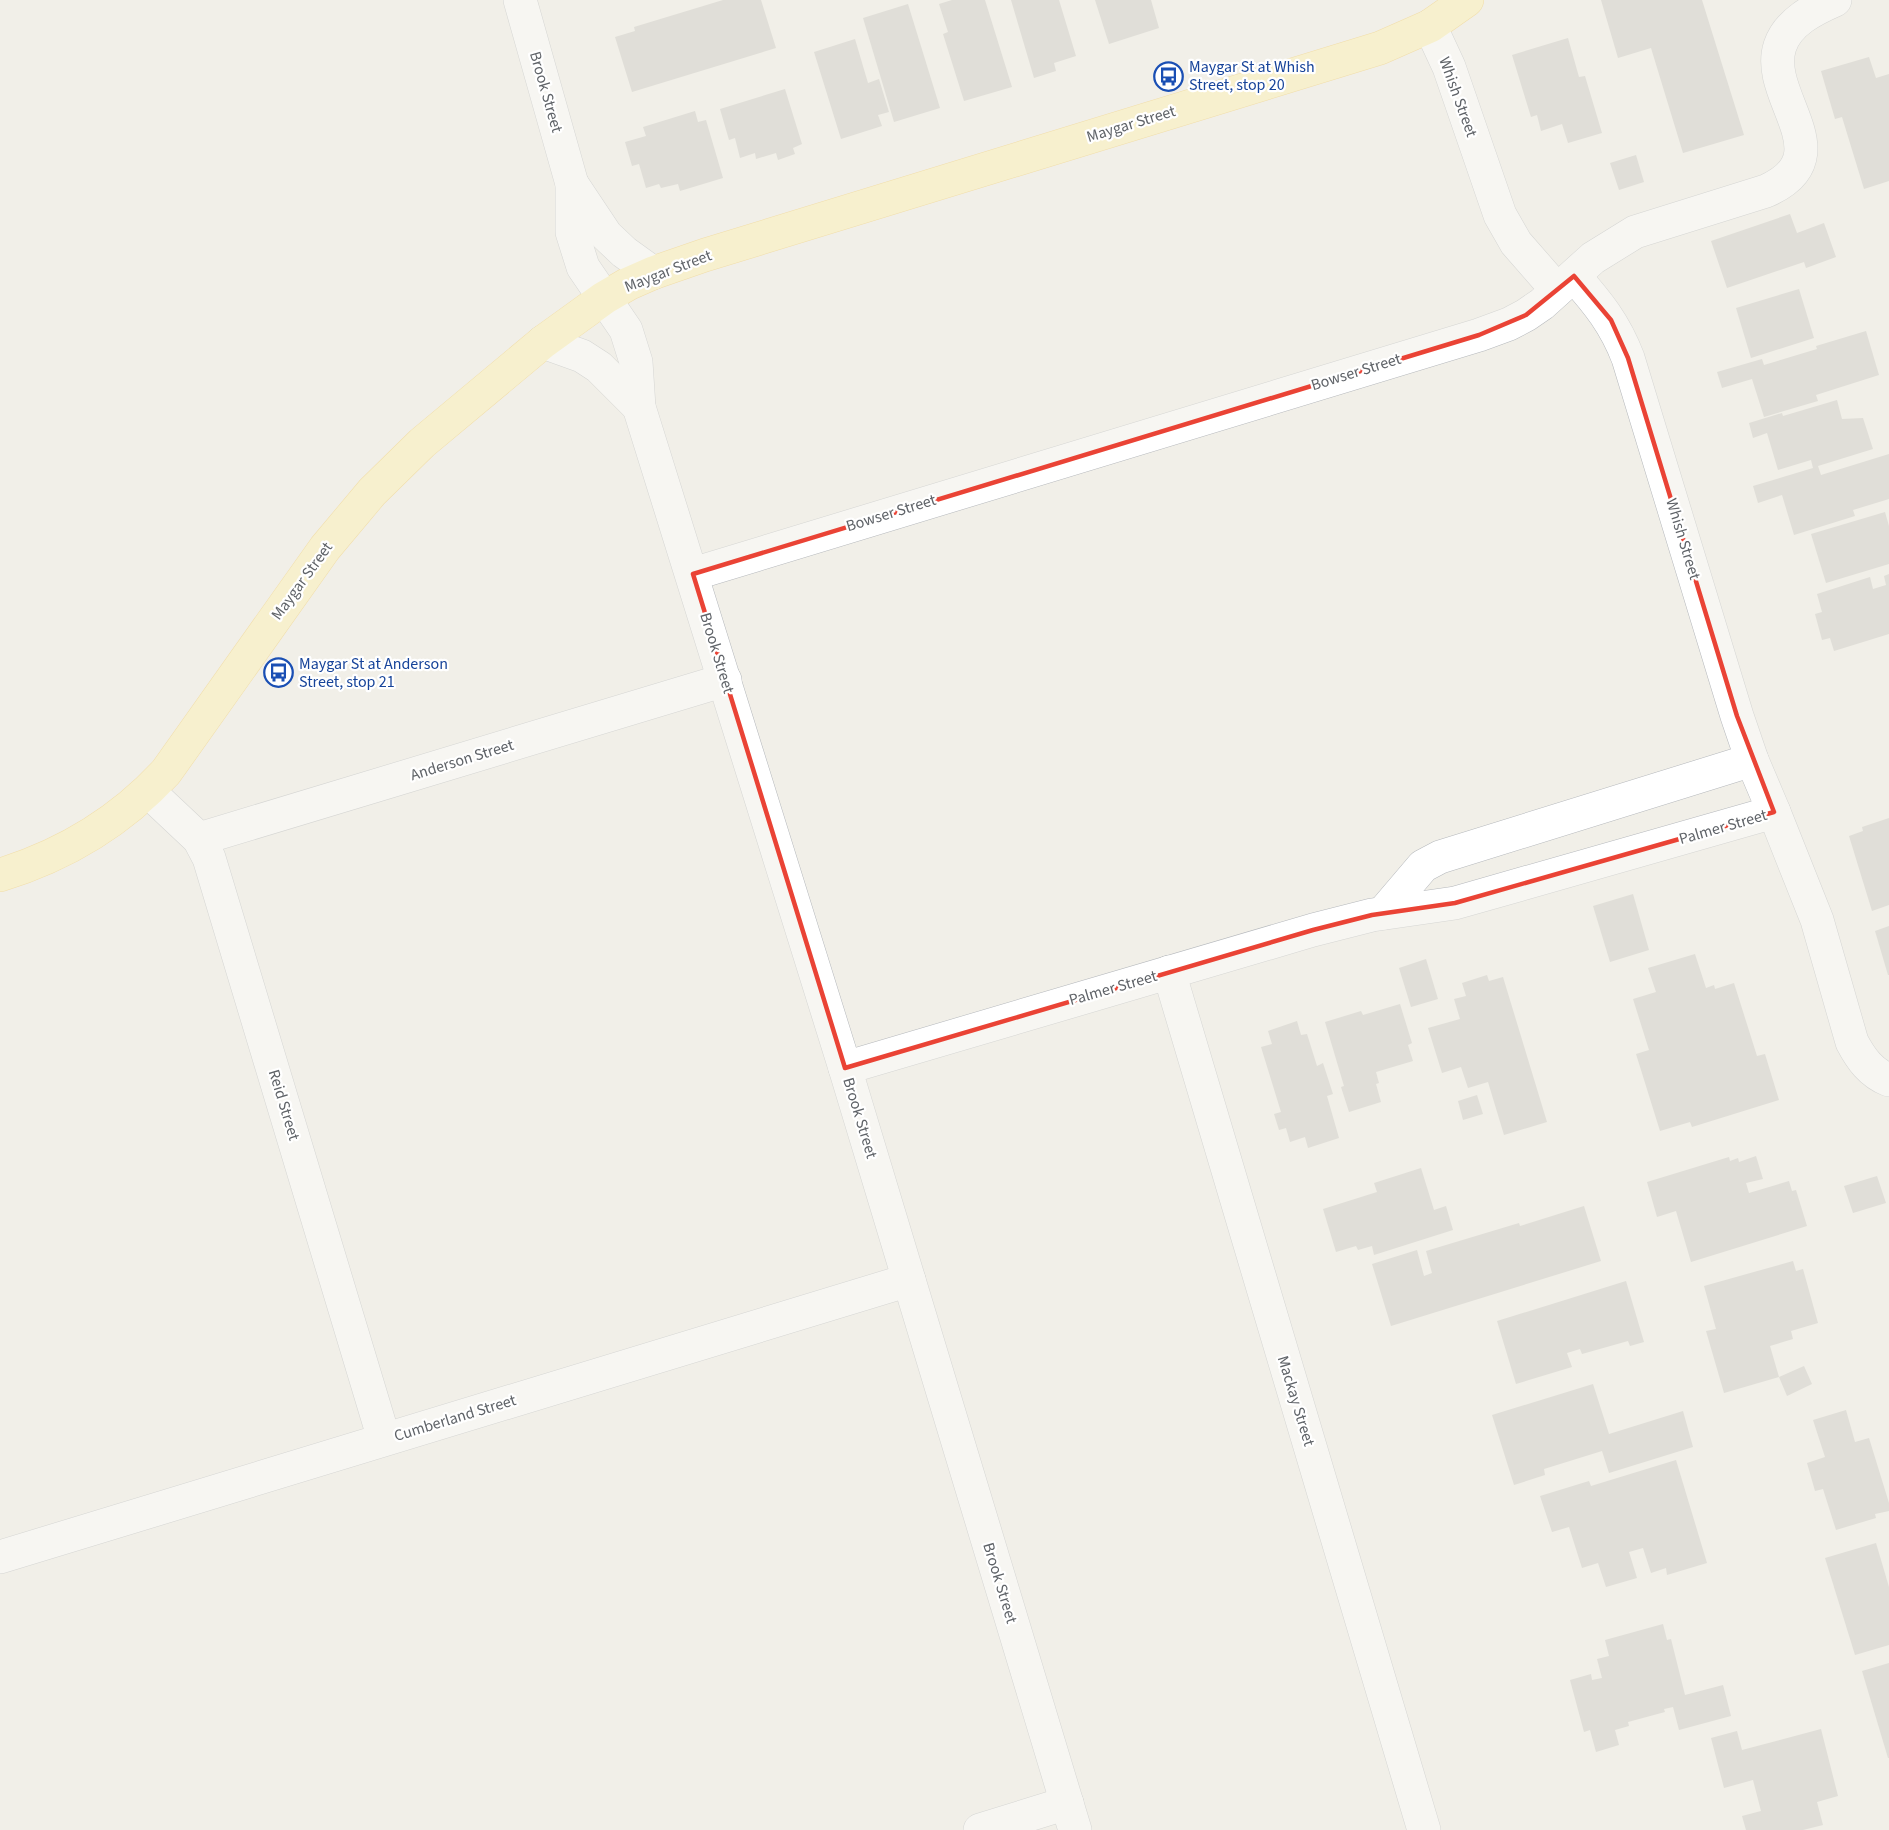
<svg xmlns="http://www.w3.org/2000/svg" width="1889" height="1830" viewBox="0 0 1889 1830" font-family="'Source Sans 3',sans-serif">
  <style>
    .building { fill: #cccac5 }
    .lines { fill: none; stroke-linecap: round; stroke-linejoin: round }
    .minor-casing { stroke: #b5b8bc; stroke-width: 34 }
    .major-casing { stroke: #f2c960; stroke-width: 34 }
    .minor { stroke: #fff; stroke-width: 33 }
    .major { stroke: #fff2af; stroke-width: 33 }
    .marked { fill: none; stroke: #ea4335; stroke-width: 4.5; stroke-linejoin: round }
    .labels { text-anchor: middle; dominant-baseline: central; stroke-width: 4.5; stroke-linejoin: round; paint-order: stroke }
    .transit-label { font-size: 16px; fill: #164399; stroke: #fff; text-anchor: start }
    .street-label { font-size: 16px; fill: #5f6368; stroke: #fff }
  </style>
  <rect width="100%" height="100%" fill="#f1efe8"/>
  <!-- building -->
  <g class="building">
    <path d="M723 0H761L776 48 632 92 615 37 635 31 634 27Z"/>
    <path d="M952 0H985L1012 87 964 101 943 34 948 32 939 4Z"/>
    <path d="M1011 0H1059L1076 56 1054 63 1056 71 1034 78Z"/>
    <path d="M1095 0H1151L1159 28 1109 44Z"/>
    <path d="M1601 0H1702L1744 135 1683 153 1651 48 1618 58Z"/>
    <path d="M908 4 940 108 894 122 863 18Z"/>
    <path d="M1568 38 1579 77 1585 76 1602 133 1568 143 1562 124 1541 131 1537 115 1531 117 1512 55Z"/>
    <path d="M855 39 868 83 879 79 889 112 878 115 882 126 841 139 814 52Z"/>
    <path d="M1869 57 1876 78 1889 74V181L1864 189 1842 117 1835 119 1821 71Z"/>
    <path d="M785 89 802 144 793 148 795 154 778 160 776 153 756 159 755 153 740 158 735 138 729 140 720 109Z"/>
    <path d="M695 111 698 122 706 120 723 178 680 191 678 184 661 188 659 184 646 188 639 164 632 166 625 142 646 136 643 127Z"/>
    <path d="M1636 155 1644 182 1619 190 1610 163Z"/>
    <path d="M1790 214 1797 233 1824 223 1836 257 1806 268 1804 262 1727 288 1711 241Z"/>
    <path d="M1799 289 1814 338 1751 358 1736 308Z"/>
    <path d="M1866 331 1879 375 1816 395 1818 401 1764 417 1752 379 1722 388 1717 372 1762 359 1764 365 1817 349 1816 346Z"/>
    <path d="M1837 400 1842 419 1863 418 1873 449 1818 466 1821 475 1889 454V499L1853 510 1855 516 1794 535 1782 495 1758 503 1753 486 1813 468 1811 460 1778 470 1767 433 1753 438 1749 423 1782 413 1783 416Z"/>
    <path d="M1885 512 1889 526V564L1826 583 1811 534Z"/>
    <path d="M1889 574V634L1834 651 1830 638 1822 640 1815 614 1822 612 1817 594 1870 577 1873 589 1886 585 1884 576Z"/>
    <path d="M1889 818V905L1872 911 1849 836 1863 831 1862 827Z"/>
    <path d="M1633 894 1649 950 1610 962 1593 906Z"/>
    <path d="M1889 926V975H1888L1875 931Z"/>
    <path d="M1695 954 1706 988 1714 985 1715 989 1734 983 1757 1056 1765 1054 1779 1100 1692 1127 1690 1122 1660 1131 1636 1054 1649 1050 1633 999 1656 992 1648 968Z"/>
    <path d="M1426 959 1438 999 1411 1007 1399 968Z"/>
    <path d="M1487 975 1489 981 1503 977 1547 1122 1504 1135 1488 1082 1468 1088 1461 1067 1442 1073 1428 1028 1460 1019 1454 999 1466 996 1462 983Z"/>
    <path d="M1400 1004 1412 1043 1408 1045 1413 1061 1376 1072 1379 1083 1376 1084 1381 1102 1349 1112 1341 1087 1344 1086 1325 1022 1361 1011 1363 1015Z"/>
    <path d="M1297 1021 1301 1035 1307 1034 1317 1066 1323 1063 1333 1094 1327 1096 1339 1138 1308 1148 1305 1137 1290 1142 1286 1128 1279 1130 1274 1114 1281 1112 1261 1047 1272 1044 1268 1031Z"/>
    <path d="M1477 1095 1483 1114 1463 1120 1458 1101Z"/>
    <path d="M1756 1156 1763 1179 1746 1183 1749 1193 1789 1181 1792 1191 1796 1190 1807 1226 1691 1262 1676 1211 1657 1217 1647 1182 1729 1157 1730 1161 1738 1158 1739 1162Z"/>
    <path d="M1421 1168 1434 1210 1446 1206 1453 1230 1374 1255 1372 1246 1358 1250 1356 1246 1336 1252 1323 1209 1377 1192 1374 1183Z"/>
    <path d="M1877 1176 1886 1203 1853 1213 1844 1186Z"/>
    <path d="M1584 1206 1601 1261 1391 1326 1372 1264 1417 1250 1424 1276 1432 1273 1426 1251 1519 1223 1520 1226Z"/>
    <path d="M1793 1261 1796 1271 1803 1269 1818 1323 1791 1331 1793 1339 1770 1346 1779 1377 1804 1366 1812 1384 1787 1396 1779 1377 1724 1393 1706 1331 1716 1329 1704 1286Z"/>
    <path d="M1626 1281 1644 1342 1630 1346 1628 1341 1582 1354 1580 1349 1567 1353 1572 1367 1516 1384 1497 1321Z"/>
    <path d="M1593 1384 1609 1434 1683 1411 1693 1447 1609 1473 1602 1451 1544 1469 1545 1475 1514 1485 1492 1415Z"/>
    <path d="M1846 1410 1855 1442 1869 1438 1889 1503V1511L1875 1514 1876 1518 1836 1530 1823 1489 1815 1491 1807 1463 1825 1457 1813 1420Z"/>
    <path d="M1676 1460 1707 1563 1667 1575 1666 1568 1651 1573 1643 1548 1629 1552 1637 1578 1606 1587 1598 1563 1582 1568 1569 1527 1552 1532 1540 1496 1589 1481 1591 1486Z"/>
    <path d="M1876 1543 1889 1587V1645L1855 1655 1825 1558Z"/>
    <path d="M1663 1624 1667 1640 1671 1639 1685 1695 1723 1685 1731 1716 1679 1730 1673 1707 1664 1709 1665 1712 1628 1722 1629 1726 1615 1730 1619 1745 1596 1752 1590 1730 1584 1732 1570 1680 1591 1674 1592 1680 1602 1678 1597 1659 1609 1656 1605 1640Z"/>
    <path d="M1889 1663V1758H1888L1862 1671Z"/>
    <path d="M1821 1729 1838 1796 1817 1802 1823 1825 1803 1830H1746L1742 1816 1761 1811 1753 1780 1724 1788 1711 1738 1737 1731 1742 1750Z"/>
  </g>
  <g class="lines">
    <defs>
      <g id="minor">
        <path d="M520 0 572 184V232L583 267 626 330 636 362 639 407 845 1068 1075 1830"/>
        <path d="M1430 26 1449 67 1500 215 1516 243 1557 290"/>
        <path d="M572 184 606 235 624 252 653 273"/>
        <path d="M1574 276C1598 303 1615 324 1628 358L1737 716 1752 760 1774 812"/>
        <path d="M543 342 582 356 599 367 639 407"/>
        <path d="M693 574 1479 335 1509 324 1526 315 1542 304 1593 258 1635 232 1766 191C1845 156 1763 97 1780 46 1788 22 1814 9 1835 0"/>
        <path d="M148 791 199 839 209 858 384 1439"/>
        <path d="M199 839 725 680"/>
        <path d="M1383 913 1423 866 1440 857 1752 760"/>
        <path d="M1169 972 1424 1830"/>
        <path d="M845 1068 1313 930 1372 915 1455 903 1774 812 1817 920 1852 1042C1861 1059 1871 1073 1889 1080"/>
        <path d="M0 1557 909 1280"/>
        <path d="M980 1830 1067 1803"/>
      </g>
      <path id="major" d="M0 875C65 855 120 822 166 772L325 548 372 492 422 443 543 342 604 298 628 284 653 273 705 255 1380 48 1430 26 1467 0"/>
    </defs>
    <!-- minor casing -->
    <use href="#minor" class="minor-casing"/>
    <!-- major casing -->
    <use href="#major" class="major-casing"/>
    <!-- minor -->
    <use href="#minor" class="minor"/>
    <!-- major -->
    <use href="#major" class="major"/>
  </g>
  <!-- marked area -->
  <path d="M0 0H1889V1830H0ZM1574 276 1611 320 1628 358 1737 716 1774 812 1455 903 1372 915 1313 930 845 1068 693 574 1479 335 1526 315Z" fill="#f1efe8" fill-opacity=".55" fill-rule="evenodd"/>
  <path class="marked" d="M1574 276 1611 320 1628 358 1737 716 1774 812 1455 903 1372 915 1313 930 845 1068 693 574 1479 335 1526 315Z"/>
  <!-- icons -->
  <defs>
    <symbol id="bus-ring" viewBox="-11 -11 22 22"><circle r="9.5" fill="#fff" stroke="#1a4fb4" stroke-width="1.5"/><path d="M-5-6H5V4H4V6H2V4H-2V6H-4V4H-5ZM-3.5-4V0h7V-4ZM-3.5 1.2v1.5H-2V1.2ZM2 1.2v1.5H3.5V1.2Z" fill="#1a4fb4"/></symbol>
  </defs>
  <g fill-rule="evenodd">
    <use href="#bus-ring" x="1152" y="60" width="33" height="33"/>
    <use href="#bus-ring" x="262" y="656" width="33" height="33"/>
  </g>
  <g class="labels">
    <!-- transit labels -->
    <g class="transit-label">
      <text x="1189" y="67">Maygar St at Whish<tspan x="1189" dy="18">Street, stop 20</tspan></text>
      <text x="299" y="664">Maygar St at Anderson<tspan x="299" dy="18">Street, stop 21</tspan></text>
    </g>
    <!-- street labels -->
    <g class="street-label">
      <text transform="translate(546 92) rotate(74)">Brook Street</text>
      <text transform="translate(1458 97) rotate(70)">Whish Street</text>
      <text transform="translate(1131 124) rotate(-17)">Maygar Street</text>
      <text transform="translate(668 271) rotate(-21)">Maygar Street</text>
      <text transform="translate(1356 372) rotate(-17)">Bowser Street</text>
      <text transform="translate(891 513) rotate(-17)">Bowser Street</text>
      <text transform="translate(1683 539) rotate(73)">Whish Street</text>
      <text transform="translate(302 581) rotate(-54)">Maygar Street</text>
      <text transform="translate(717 653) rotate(73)">Brook Street</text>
      <text transform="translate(462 760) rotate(-17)">Anderson Street</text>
      <text transform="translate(1723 827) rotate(-16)">Palmer Street</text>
      <text transform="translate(1113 988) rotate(-16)">Palmer Street</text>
      <text transform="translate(284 1105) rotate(73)">Reid Street</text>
      <text transform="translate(860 1118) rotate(73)">Brook Street</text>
      <text transform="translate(1296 1401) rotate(73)">Mackay Street</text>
      <text transform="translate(455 1418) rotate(-17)">Cumberland Street</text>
      <text transform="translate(1000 1583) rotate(73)">Brook Street</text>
    </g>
  </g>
</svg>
